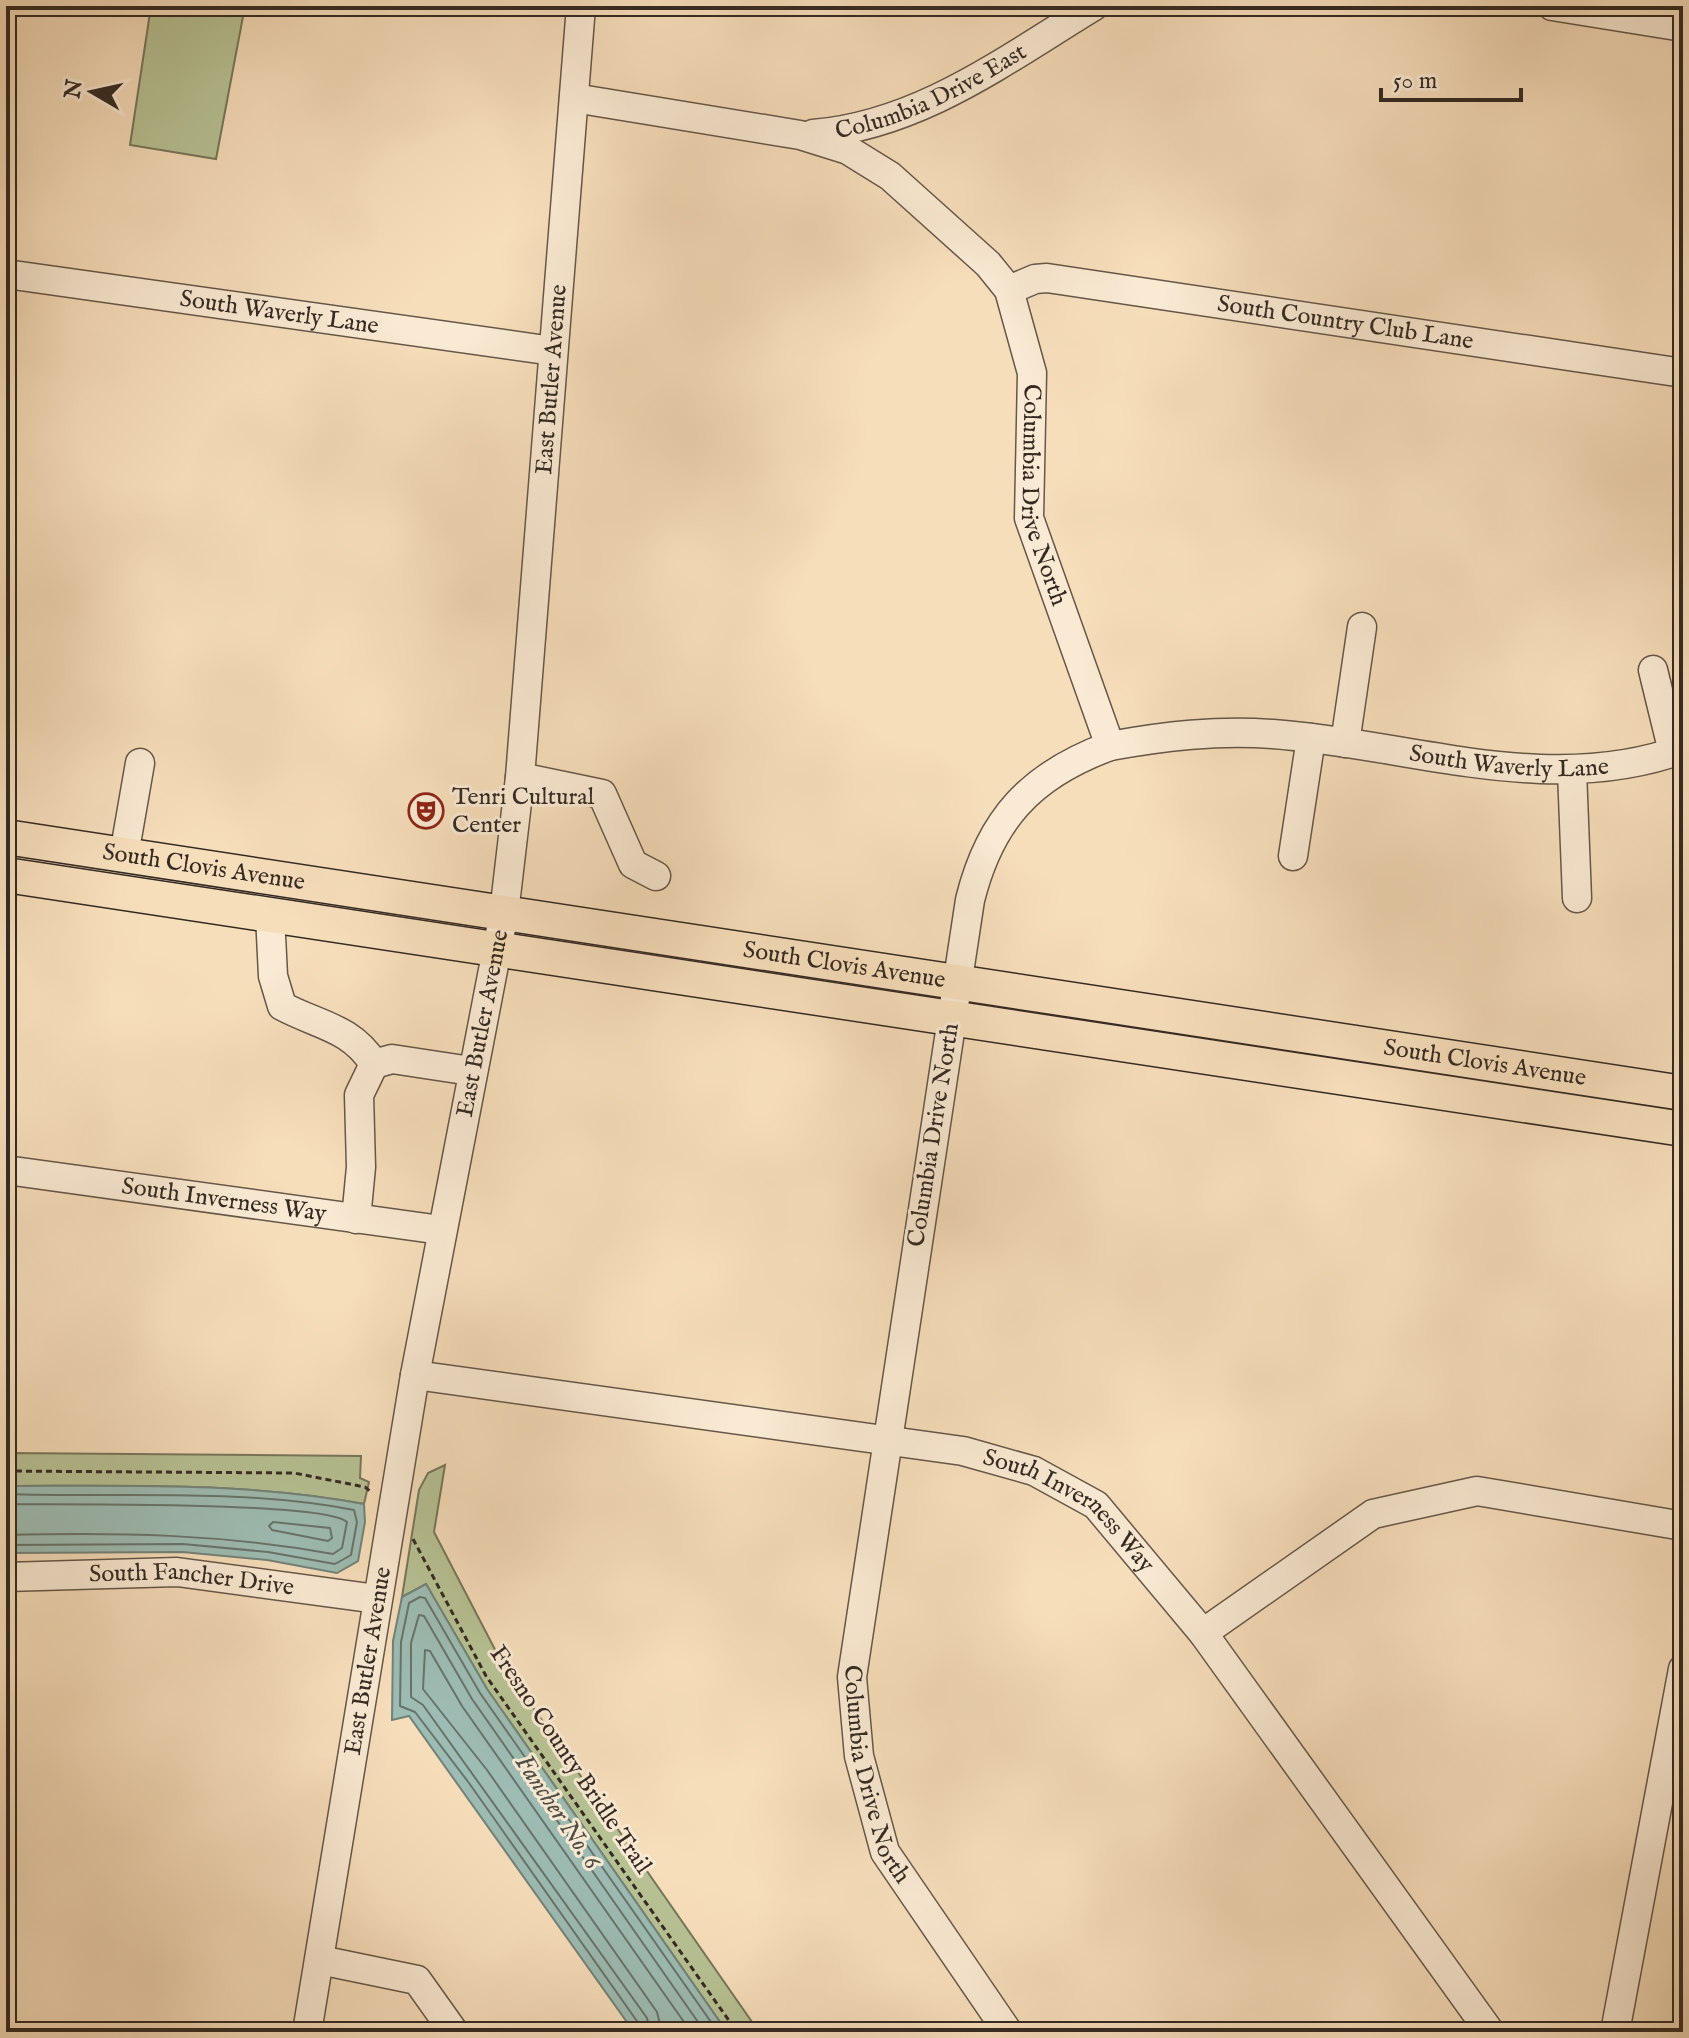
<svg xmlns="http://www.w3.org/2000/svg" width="1689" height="2038" viewBox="0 0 1689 2038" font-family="'IM FELL English',serif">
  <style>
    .green { fill: #b7c294; stroke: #76765c; stroke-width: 2 }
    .water { fill: #9dbcb3; stroke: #738279; stroke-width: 2 }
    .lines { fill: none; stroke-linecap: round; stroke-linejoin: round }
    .shore { stroke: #68736b; stroke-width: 2 }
    .minor-casing { stroke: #655749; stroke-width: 31 }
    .major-casing { stroke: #342a23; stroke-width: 37 }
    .path { stroke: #342a23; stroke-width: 3; stroke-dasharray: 6 4; stroke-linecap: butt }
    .minor { stroke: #faead3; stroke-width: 28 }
    .major { stroke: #f7debb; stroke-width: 34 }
    .labels { text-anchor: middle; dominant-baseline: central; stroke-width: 6; stroke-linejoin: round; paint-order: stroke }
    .street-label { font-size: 24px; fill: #342a23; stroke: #faead3 }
    .poi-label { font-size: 24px; fill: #342a23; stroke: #faead3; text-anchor: start }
    .water-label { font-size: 26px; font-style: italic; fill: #4e4e47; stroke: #faead3 }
  </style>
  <rect width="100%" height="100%" fill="#f7debb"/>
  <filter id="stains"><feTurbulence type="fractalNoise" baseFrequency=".0025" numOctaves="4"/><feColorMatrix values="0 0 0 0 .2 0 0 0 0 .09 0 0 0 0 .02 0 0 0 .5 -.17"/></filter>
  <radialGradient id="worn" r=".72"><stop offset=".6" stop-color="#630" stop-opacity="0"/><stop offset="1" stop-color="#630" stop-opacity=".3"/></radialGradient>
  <!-- green -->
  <g class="green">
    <path d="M151 6H245L216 159 130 145Z"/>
    <path d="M6 1453 361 1456 360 1478 369 1482 364 1504C246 1482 125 1486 6 1486Z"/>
    <path d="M445 1465 434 1532 502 1663 759 2032H727L487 1689 426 1584 402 1597 419 1490 428 1473Z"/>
  </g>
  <!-- water -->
  <g class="water">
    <path d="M6 1486C125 1486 247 1482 364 1504L365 1522 358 1561 337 1573 267 1560 182 1552 6 1553Z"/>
    <path d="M426 1584 487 1689 727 2032H634L409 1716 392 1720 393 1641 402 1597Z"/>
  </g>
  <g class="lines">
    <!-- shore -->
    <g class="shore">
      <path d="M6 1494C122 1498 239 1488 354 1510L357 1522 351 1555 335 1564 268 1552 183 1544 6 1545"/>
      <path d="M6 1504C53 1505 326 1501 347 1522L342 1548 333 1554C221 1534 119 1532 6 1535"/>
      <path d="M273 1522 330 1528 332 1538 328 1541 272 1530 269 1526Z"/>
      <path d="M640 2032 639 2024 469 1783 415 1712 400 1706 401 1642 409 1603 420 1597 425 1598 480 1693 718 2032"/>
      <path d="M650 2032 647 2018 423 1705 411 1697V1643L419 1615 424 1616 472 1699 705 2032"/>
      <path d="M662 2032 657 2012 487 1770 423 1689 425 1650 430 1651 462 1706 691 2032"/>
    </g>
    <defs>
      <g id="minor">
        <path d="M1552 6 1683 27"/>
        <path id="s1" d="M574 98 800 135 848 150 890 176 988 264 1009 290 1032 373 1029 518 1110 746C1031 775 990 819 970 900L852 1677 859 1756 885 1852 1008 2032"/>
        <path id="s2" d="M813 134C920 125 1005 60 1094 6"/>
        <path id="s3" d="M6 274 553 351"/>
        <path id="s4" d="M1009 290 1035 279 1047 278 1683 373"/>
        <path d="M1653 670 1673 752"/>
        <path d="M1345 743 1362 627"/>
        <path id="s5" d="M1110 746C1165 736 1217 730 1273 734 1410 744 1548 798 1683 749"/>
        <path d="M1572 771 1577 898"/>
        <path d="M520 777 602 794 633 864 656 876"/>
        <path d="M124 855 140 763"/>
        <path d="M1293 856 1311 738"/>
        <path d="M270 915 273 976 282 1006C317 1025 351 1027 374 1064"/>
        <path id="s6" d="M6 1170 441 1230"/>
        <path d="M356 1219 361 1167 359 1095 374 1064 392 1059 471 1071"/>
        <path id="s7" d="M415 1375 963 1451 1034 1471 1096 1505 1203 1633 1490 2032"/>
        <path id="s8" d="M6 1577 177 1572 377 1599"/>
        <path d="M1203 1633 1373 1514 1477 1491 1683 1526"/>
        <path d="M320 1960 417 1980 454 2032"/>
        <path id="s9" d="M307 2032 415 1375 504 913 520 777 581 6"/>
        <path d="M1615 2032 1683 1669"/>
      </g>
      <g id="major">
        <path id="s10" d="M6 837 1683 1093"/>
        <path d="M6 875 1683 1129"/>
      </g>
    </defs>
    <!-- minor casing -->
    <use href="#minor" class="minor-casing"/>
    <!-- major casing -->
    <use href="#major" class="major-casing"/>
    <!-- path -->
    <g class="path">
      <path d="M6 1471 294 1473 365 1487 371 1492"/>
      <path d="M413 1539 486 1676 737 2032"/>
    </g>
    <!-- minor -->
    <use href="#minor" class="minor"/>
    <!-- major -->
    <use href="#major" class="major"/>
  </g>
  <!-- icons -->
  <defs>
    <symbol id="theatre-ring" viewBox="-11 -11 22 22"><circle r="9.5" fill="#faead3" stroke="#8f2418" stroke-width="1.5"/><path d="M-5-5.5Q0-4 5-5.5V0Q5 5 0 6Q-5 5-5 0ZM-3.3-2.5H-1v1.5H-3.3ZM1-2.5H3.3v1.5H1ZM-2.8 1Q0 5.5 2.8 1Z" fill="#8f2418"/></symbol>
  </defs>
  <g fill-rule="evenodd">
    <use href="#theatre-ring" x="406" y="791" width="40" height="40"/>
  </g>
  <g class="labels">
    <!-- street labels -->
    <g class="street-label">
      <text stroke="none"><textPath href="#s2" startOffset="126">Columbia Drive East</textPath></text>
      <text stroke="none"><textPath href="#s3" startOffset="276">South Waverly Lane</textPath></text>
      <text stroke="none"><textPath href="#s4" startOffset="342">South Country Club Lane</textPath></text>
      <text stroke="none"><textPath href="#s9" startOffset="1672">East Butler Avenue</textPath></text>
      <text stroke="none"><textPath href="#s1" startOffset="704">Columbia Drive North</textPath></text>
      <text stroke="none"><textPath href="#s5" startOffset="402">South Waverly Lane</textPath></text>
      <text stroke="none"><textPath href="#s10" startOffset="200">South Clovis Avenue</textPath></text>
      <text stroke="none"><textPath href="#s10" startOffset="848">South Clovis Avenue</textPath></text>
      <text stroke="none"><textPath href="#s9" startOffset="1024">East Butler Avenue</textPath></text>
      <text stroke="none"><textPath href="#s10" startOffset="1496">South Clovis Avenue</textPath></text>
      <text transform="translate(934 1135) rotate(-81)">Columbia Drive North</text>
      <text stroke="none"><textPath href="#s6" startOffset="220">South Inverness Way</textPath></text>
      <text stroke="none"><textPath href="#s7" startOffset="678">South Inverness Way</textPath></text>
      <text stroke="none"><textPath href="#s8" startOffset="186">South Fancher Drive</textPath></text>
      <text stroke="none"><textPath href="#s9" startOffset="376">East Butler Avenue</textPath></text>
      <text transform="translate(570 1760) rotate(56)">Fresno County Bridle Trail</text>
      <text stroke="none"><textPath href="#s1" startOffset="2072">Columbia Drive North</textPath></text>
    </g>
    <!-- poi labels -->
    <g class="poi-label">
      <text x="452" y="797">Tenri Cultural<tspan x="452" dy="28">Center</tspan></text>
    </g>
    <!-- water labels -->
    <g class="water-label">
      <text transform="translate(558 1812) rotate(56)">Fancher No. 6</text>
    </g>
  </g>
  <!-- margin -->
  <rect width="1689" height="2038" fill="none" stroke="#f7debb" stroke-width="32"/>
  <rect x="8" y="8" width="1673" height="2022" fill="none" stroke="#342a23" stroke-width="4"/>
  <rect x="16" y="16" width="1657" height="2006" fill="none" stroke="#342a23" stroke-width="2"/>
  <!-- north arrow -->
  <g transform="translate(92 92) rotate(279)" stroke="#faead3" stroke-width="6" paint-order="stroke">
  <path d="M0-6L14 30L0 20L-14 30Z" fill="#342a23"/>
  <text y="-12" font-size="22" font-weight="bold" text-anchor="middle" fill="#342a23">N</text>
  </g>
  <!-- scale -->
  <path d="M1381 88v12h140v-12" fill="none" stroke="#342a23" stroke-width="4"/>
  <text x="1393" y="88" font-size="24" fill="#342a23" stroke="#faead3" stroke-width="6" paint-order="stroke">50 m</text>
  <rect width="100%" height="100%" filter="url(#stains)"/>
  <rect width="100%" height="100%" fill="url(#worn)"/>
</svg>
